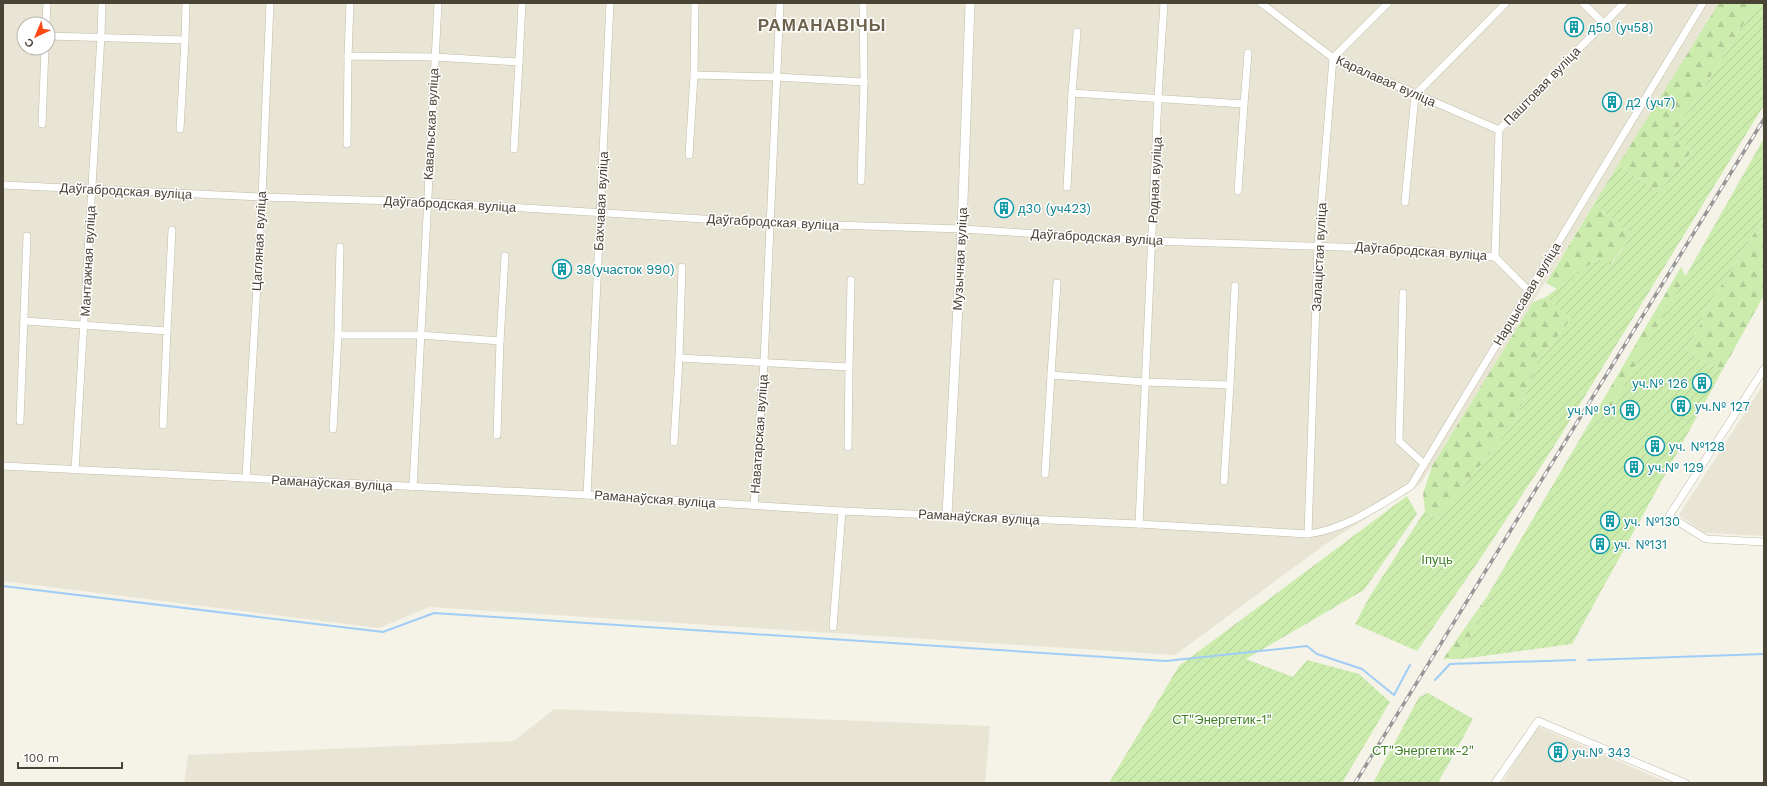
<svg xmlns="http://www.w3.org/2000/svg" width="1767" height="786" viewBox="0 0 1767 786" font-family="'Work Sans',sans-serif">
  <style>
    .residential { fill: #e9e5d5; fill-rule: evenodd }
    .forest { fill: url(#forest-firs) }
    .garden { fill: url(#garden-furrows) }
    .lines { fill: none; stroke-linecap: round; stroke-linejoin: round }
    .stream { stroke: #a0cdf6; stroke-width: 2 }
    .minor-casing { stroke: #c1bba9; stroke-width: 8 }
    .tertiary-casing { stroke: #c1bba9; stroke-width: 10 }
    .minor { stroke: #fff; stroke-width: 7 }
    .tertiary { stroke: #fff; stroke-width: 9 }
    .rail-casing { stroke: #979797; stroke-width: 3.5 }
    .rail { stroke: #fff; stroke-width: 2; stroke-dasharray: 6; stroke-linecap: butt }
    .labels { text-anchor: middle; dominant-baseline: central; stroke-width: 3; stroke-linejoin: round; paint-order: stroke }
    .culture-label { font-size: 13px; fill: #0d838f; stroke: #fff; text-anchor: start }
    .street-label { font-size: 13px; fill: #494336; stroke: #fff }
    .park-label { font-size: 13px; fill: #408024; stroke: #fff }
    .district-label { font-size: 17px; font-weight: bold; letter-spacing: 1px; fill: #6d624c; stroke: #fff }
  </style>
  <defs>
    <pattern id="forest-firs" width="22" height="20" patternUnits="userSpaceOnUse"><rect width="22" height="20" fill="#ccecae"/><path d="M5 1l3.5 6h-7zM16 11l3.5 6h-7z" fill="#b1cc96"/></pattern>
    <pattern id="garden-furrows" width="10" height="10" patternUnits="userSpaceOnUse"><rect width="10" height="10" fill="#ccecae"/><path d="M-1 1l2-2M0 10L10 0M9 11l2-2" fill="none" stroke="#b1cc96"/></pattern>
  </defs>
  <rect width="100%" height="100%" fill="#f5f2e8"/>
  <!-- residential -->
  <g class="residential">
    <path d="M3 3H1723L1618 165 1421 483 1327 543 1175 655 429 607 379 628 3 581ZM24 24H48V48H24Z"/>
    <path d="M1764 383V536L1705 533 1679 515Z"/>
    <path d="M554 709 990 726 985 783H184L188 755 514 741Z"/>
    <path d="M1537 726 1669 783H1502Z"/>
  </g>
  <!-- forest -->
  <g class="forest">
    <path d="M1719 3H1757L1673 136 1692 151 1659 192 1618 165Z"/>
    <path d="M1594 204 1632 234 1610 265 1597 259 1557 289 1546 283Z"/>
    <path d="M1764 217V295L1722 371 1686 350 1698 329 1705 311Z"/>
    <path d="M1681 267 1686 277 1611 408 1600 405Z"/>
    <path d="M1546 297 1571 319 1537 362 1516 420 1438 519 1425 511 1423 494 1432 466 1533 302Z"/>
    <path d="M1488 595 1461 659H1443Z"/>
  </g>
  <!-- garden -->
  <g class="garden">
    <path d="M1757 3H1764V105L1551 451 1484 553 1417 651 1355 624 1370 596 1425 511 1438 519 1516 420 1537 362 1571 319 1546 297 1597 259 1611 265 1632 234 1594 204 1618 165 1659 192 1692 151 1673 136Z"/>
    <path d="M1764 138V217L1705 311 1698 329 1686 350 1722 371 1572 644 1461 659 1488 595 1600 405 1611 408Z"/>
    <path d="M1407 496 1417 514 1364 590 1246 659 1293 677 1307 660 1359 674 1390 702 1342 783H1109L1179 666Z"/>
    <path d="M1428 693 1473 719 1438 783H1373L1419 697Z"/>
  </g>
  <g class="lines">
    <!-- stream -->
    <g class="stream">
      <path d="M3 586 383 632 434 613 1166 661 1307 646 1317 654 1362 669 1394 695 1410 665"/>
      <path d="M1588 660 1764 654"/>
      <path d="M1435 680 1450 664 1575 660"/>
    </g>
    <defs>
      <g id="minor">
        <path d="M863 3 864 82"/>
        <path d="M1261 3 1333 58 1499 130"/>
        <path d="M1583 3 1603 23"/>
        <path d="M46 24 47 3"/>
        <path d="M48 36 185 40 180 129"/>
        <path d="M185 40 186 3"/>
        <path d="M348 56 350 3"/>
        <path d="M519 62 522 3"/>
        <path d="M694 75 695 3"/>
        <path d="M1072 93 1077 32"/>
        <path d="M1244 104 1248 53"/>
        <path d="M42 124 45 48"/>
        <path d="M347 144 348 56 434 57 519 62 514 149"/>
        <path d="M689 155 694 75 776 77 864 82 861 181"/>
        <path d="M3 185 262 197 427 202 769 223 962 229 1152 241 1402 249 1495 257 1529 291"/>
        <path d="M1067 187 1072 93 1244 104 1238 191"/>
        <path d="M1405 202 1415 95 1506 3"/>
        <path d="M1495 257 1499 130 1624 3"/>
        <path d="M1403 293 1399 441 1424 464"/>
        <path d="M25 321 167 331 163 425"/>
        <path d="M167 331 172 230"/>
        <path d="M338 335 340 247"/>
        <path d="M500 341 505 256"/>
        <path d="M679 358 682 267"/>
        <path d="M849 367 851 280"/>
        <path d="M1764 369 1669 516 1706 539 1764 542"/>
        <path d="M1051 375 1057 283"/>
        <path d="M1230 385 1235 286"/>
        <path d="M20 421 27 236"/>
        <path d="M333 429 338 335H420L500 341 497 435"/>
        <path d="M674 442 679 358 849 367 848 447"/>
        <path d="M3 466 587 495 842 511 1139 524 1308 534C1346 529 1378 506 1411 486L1703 3"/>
        <path d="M75 470 101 36 102 3"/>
        <path d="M1045 474 1051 375 1145 382 1230 385 1224 481"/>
        <path d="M246 478 262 197 270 3"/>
        <path d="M413 487 438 3"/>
        <path d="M587 495 610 3"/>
        <path d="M754 505 764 362 780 3"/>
        <path d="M1139 524 1158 97 1164 3"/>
        <path d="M1308 534 1318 245 1333 58 1388 3"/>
        <path d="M833 627 842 511"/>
        <path d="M1495 783 1538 721 1685 783"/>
      </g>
      <path id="tertiary" d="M947 515 962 229 970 3"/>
    </defs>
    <!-- minor casing -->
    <use href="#minor" class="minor-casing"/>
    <!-- tertiary casing -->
    <use href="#tertiary" class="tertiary-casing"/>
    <!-- minor -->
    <use href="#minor" class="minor"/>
    <!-- tertiary -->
    <use href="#tertiary" class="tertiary"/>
    <defs>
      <path id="rail" d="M1355 783 1764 119"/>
    </defs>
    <!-- rail casing -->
    <use href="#rail" class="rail-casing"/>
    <!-- rail -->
    <use href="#rail" class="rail"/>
  </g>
  <!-- icons -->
  <defs>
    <symbol id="building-ring" viewBox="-11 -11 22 22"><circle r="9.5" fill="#fff" stroke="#0f9aa8" stroke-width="1.5"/><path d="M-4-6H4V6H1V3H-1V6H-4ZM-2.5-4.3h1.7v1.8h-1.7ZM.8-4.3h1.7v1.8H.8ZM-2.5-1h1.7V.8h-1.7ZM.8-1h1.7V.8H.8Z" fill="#0f9aa8"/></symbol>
  </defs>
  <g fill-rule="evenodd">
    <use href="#building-ring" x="1563" y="16" width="22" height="22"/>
    <use href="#building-ring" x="1601" y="91" width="22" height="22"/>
    <use href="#building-ring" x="993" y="197" width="22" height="22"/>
    <use href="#building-ring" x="551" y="258" width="22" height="22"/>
    <use href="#building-ring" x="1691" y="372" width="22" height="22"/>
    <use href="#building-ring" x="1670" y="395" width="22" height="22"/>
    <use href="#building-ring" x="1619" y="399" width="22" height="22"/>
    <use href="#building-ring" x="1644" y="435" width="22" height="22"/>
    <use href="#building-ring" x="1623" y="456" width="22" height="22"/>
    <use href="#building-ring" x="1599" y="510" width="22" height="22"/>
    <use href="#building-ring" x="1589" y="533" width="22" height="22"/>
    <use href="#building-ring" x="1547" y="741" width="22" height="22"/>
  </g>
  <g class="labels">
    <!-- culture labels -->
    <g class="culture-label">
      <text x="1588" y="27">д50 (уч58)</text>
      <text x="1626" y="102">д2 (уч7)</text>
      <text x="1018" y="208">д30 (уч423)</text>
      <text x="576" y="269">38(участок 990)</text>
      <text x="1688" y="383" text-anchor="end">уч.№ 126</text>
      <text x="1695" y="406">уч.№ 127</text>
      <text x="1616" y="410" text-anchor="end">уч.№ 91</text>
      <text x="1669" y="446">уч. №128</text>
      <text x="1648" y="467">уч.№ 129</text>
      <text x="1624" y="521">уч. №130</text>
      <text x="1614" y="544">уч. №131</text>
      <text x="1572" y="752">уч.№ 343</text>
    </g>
    <!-- street labels -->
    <g class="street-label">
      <text transform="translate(1386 81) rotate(24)">Каралавая вуліца</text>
      <text transform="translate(1542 86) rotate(-46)">Паштовая вуліца</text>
      <text transform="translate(431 124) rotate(-87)">Кавальская вуліца</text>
      <text transform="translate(1155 180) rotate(-87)">Родная вуліца</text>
      <text transform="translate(126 191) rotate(3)">Даўгабродская вуліца</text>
      <text transform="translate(601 201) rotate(-87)">Бахчавая вуліца</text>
      <text transform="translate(450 204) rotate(3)">Даўгабродская вуліца</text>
      <text transform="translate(773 222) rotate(3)">Даўгабродская вуліца</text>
      <text transform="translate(1097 237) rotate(3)">Даўгабродская вуліца</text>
      <text transform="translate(259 241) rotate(-87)">Цагляная вуліца</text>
      <text transform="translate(1421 251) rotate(4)">Даўгабродская вуліца</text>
      <text transform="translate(1319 257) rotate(-87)">Залацістая вуліца</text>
      <text transform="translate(960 259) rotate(-87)">Музычная вуліца</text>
      <text transform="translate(88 261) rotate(-87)">Мантажная вуліца</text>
      <text transform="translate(1527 294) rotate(-59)">Нарцысавая вуліца</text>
      <text transform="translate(759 434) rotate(-86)">Наватарская вуліца</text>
      <text transform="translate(332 483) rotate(3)">Раманаўская вуліца</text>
      <text transform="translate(655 499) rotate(4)">Раманаўская вуліца</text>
      <text transform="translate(979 517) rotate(3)">Раманаўская вуліца</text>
    </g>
    <!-- park labels -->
    <g class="park-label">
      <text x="1437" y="559">Іпуць</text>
      <text x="1222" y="719">СТ"Энергетик-1"</text>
      <text x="1423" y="750">СТ"Энергетик-2"</text>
    </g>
    <!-- district labels -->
    <g class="district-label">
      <text x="822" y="25">РАМАНАВІЧЫ</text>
    </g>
  </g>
  <!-- border -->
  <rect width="1767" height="786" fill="none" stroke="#494336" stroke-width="8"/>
  <!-- north arrow -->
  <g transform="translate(36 36) rotate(224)"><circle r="19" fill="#ffffff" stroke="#b6b4af"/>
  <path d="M0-3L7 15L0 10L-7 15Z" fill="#ff4915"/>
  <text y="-6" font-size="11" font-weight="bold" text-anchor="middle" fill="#494336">С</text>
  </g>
  <!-- scale -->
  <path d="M18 762v6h104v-6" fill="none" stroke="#494336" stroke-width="2"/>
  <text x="24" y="762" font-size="12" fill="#494336" stroke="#ffffff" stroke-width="3" paint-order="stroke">100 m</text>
</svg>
